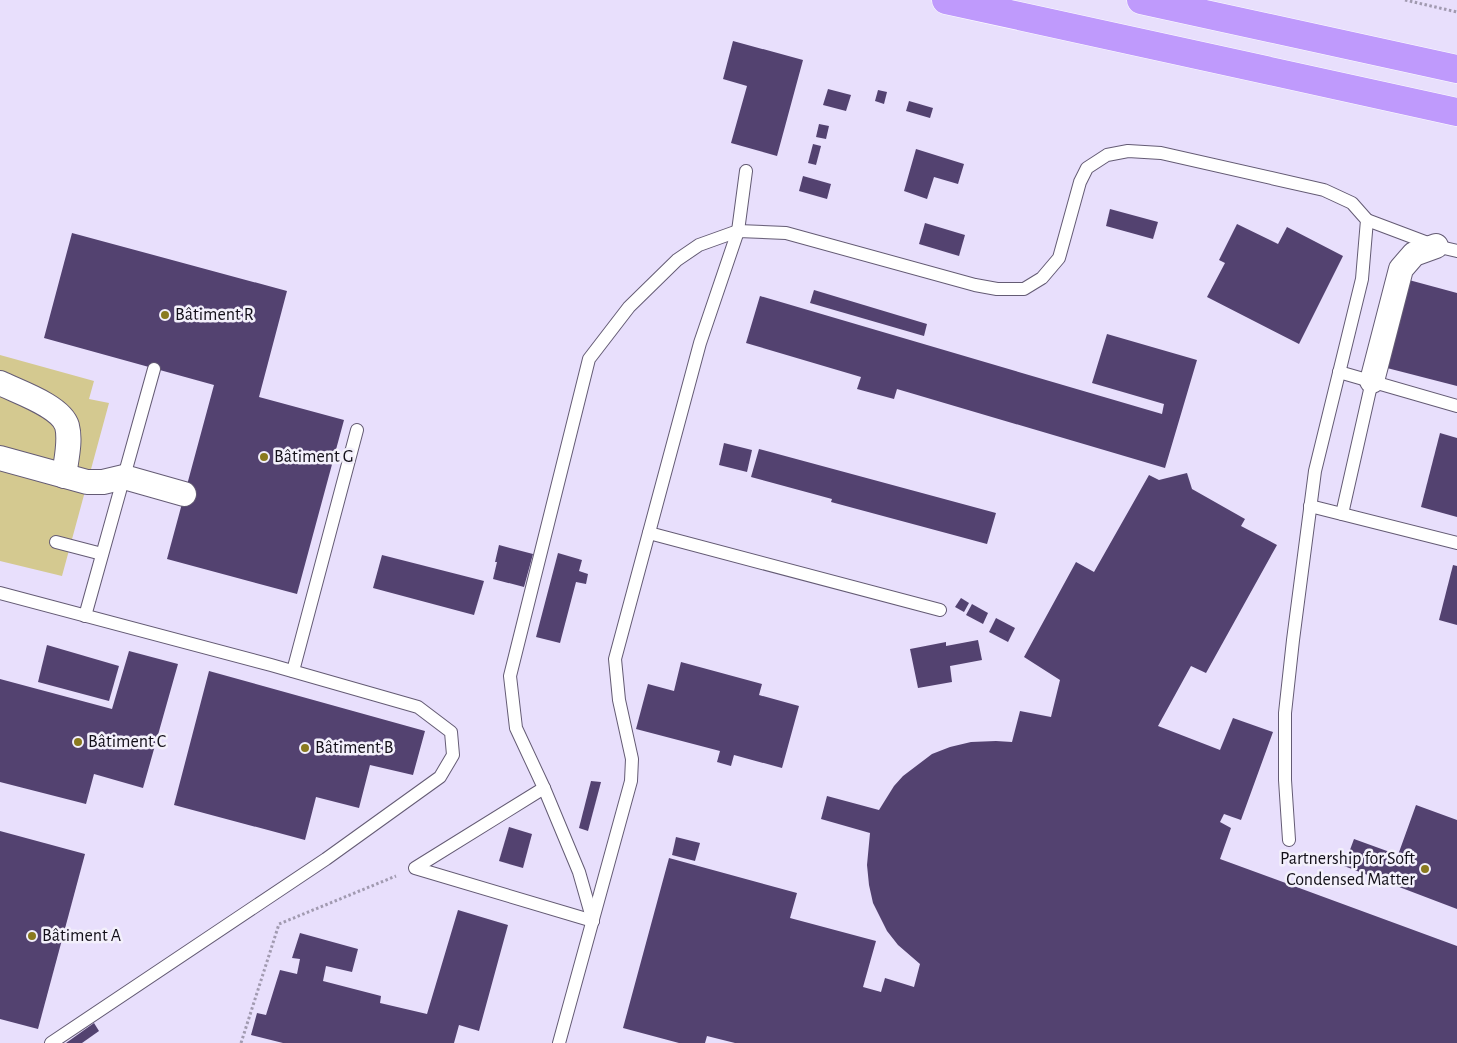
<svg xmlns="http://www.w3.org/2000/svg" width="1457" height="1043" viewBox="0 0 1457 1043" font-family="'Alegreya Sans',sans-serif">
  <style>
    .green { fill: #d4c990 }
    .building { fill: #534270 }
    .lines { fill: none; stroke-linecap: round; stroke-linejoin: round }
    .lane-casing { stroke: #645b74; stroke-width: 14 }
    .street-casing { stroke: #645b74; stroke-width: 26 }
    .highway-casing { stroke: #fff; stroke-width: 29 }
    .path { stroke: #a19ab0; stroke-width: 3; stroke-dasharray: 2.5 2.5; stroke-linecap: butt }
    .lane { stroke: #fff; stroke-width: 12 }
    .street { stroke: #fff; stroke-width: 24 }
    .highway { stroke: #bf9afc; stroke-width: 28 }
    .poi-dot { fill: #8a7a1f; stroke: #f3f0fb; stroke-width: 2 }
    .labels { text-anchor: middle; dominant-baseline: central; stroke-width: 5; stroke-linejoin: round; paint-order: stroke }
    .poi-label { font-size: 18px; fill: #120f18; stroke: #f3f0fb; text-anchor: start }
  </style>
  <rect width="100%" height="100%" fill="#e8dffc"/>
  <!-- green -->
  <path class="green" d="M0 355 94 381 89 399 109 403 62 576 0 561Z"/>
  <!-- building -->
  <g class="building">
    <path d="M733 41 803 60 777 156 731 143 747 86 723 79Z"/>
    <path d="M828 89 851 95 846 111 823 105Z"/>
    <path d="M878 90 887 92 884 104 875 101Z"/>
    <path d="M909 101 933 108 930 118 906 111Z"/>
    <path d="M819 124 829 126 826 139 816 137Z"/>
    <path d="M813 144 821 146 816 165 808 163Z"/>
    <path d="M916 149 964 164 958 184 934 177 927 199 904 191Z"/>
    <path d="M803 176 831 184 827 199 799 191Z"/>
    <path d="M1110 209 1158 222 1153 239 1106 226Z"/>
    <path d="M925 223 965 235 959 256 919 244Z"/>
    <path d="M1237 224 1278 244 1287 227 1343 256 1299 344 1207 297 1225 263 1219 260Z"/>
    <path d="M72 233 287 291 259 397 344 420 297 594 167 559 214 385 44 338Z"/>
    <path d="M1409 280 1457 293V386L1387 368Z"/>
    <path d="M814 290 927 324 924 336 810 303Z"/>
    <path d="M760 296 1162 414 1164 404 1092 383 1107 334 1197 360 1165 468 897 389 894 399 857 389 861 377 746 343Z"/>
    <path d="M1440 433 1457 438V517L1421 507Z"/>
    <path d="M724 443 752 450 747 472 719 465Z"/>
    <path d="M759 449 996 513 987 544 831 502 832 499 751 477Z"/>
    <path d="M1187 473 1192 489 1245 519 1241 526 1277 545 1206 673 1191 666 1158 726 1220 750 1233 718 1273 732 1241 820 1224 814 1220 822 1231 828 1220 859 1457 946V1043H735L707 1036 705 1043H679L623 1028 669 858 797 893 790 918 876 941 863 987 881 992 885 978 914 987 920 964 898 945 887 931 873 903 869 885 867 865 870 833 821 819 827 796 879 810 894 786 903 776 932 754 950 747 971 742 996 741 1012 742 1020 711 1051 717 1060 680 1024 657 1076 562 1094 572 1149 475 1159 480Z"/>
    <path d="M499 545 533 554 524 587 493 579 497 562H495Z"/>
    <path d="M558 553 582 560 579 571 588 574 586 584 576 582 560 643 536 637Z"/>
    <path d="M382 555 484 581 474 615 373 588Z"/>
    <path d="M1453 565 1457 566V625L1439 620Z"/>
    <path d="M961 598 969 603 964 612 955 607Z"/>
    <path d="M972 604 988 613 983 624 966 615Z"/>
    <path d="M996 618 1015 628 1008 642 989 632Z"/>
    <path d="M978 640 982 660 950 666 952 682 918 688 910 649 946 642V646Z"/>
    <path d="M47 645 119 666 109 701 38 682Z"/>
    <path d="M129 651 178 664 143 788 94 774 86 804 0 782V679L112 709Z"/>
    <path d="M681 662 762 684 759 695 799 706 782 768 734 755 731 766 717 762 720 751 636 729 648 684 674 691Z"/>
    <path d="M209 671 425 731 413 775 370 765 359 808 316 797 305 840 174 805Z"/>
    <path d="M591 781 601 782 588 831 579 828Z"/>
    <path d="M1416 805 1457 820V909L1344 866 1354 839 1398 855Z"/>
    <path d="M509 827 532 834 523 868 499 861Z"/>
    <path d="M0 831 85 854 38 1029 0 1019Z"/>
    <path d="M676 837 700 843 695 861 672 855Z"/>
    <path d="M458 910 508 925 479 1031 459 1025 454 1043H283L251 1035 257 1013 266 1015 280 970 297 974 300 959 292 958 300 933 358 949 352 972 326 966 323 981 381 996 380 1003 427 1014Z"/>
    <path d="M94 1023 99 1031 82 1043H66Z"/>
  </g>
  <g class="lines">
    <defs>
      <g id="lane">
        <path d="M1367 220 1436 246 1457 251"/>
        <path d="M1339 372 1457 406"/>
        <path d="M1310 506 1457 543"/>
        <path d="M1342 514 1372 381"/>
        <path d="M649 533 940 610"/>
        <path d="M56 542 102 554"/>
        <path d="M0 593 271 665 418 707 451 732 453 755 440 777 326 859 51 1043"/>
        <path d="M85 616 154 369"/>
        <path d="M293 671 357 430"/>
        <path d="M544 788 415 868 593 921"/>
        <path d="M593 921 579 872 544 788 516 728 510 676 589 359 629 307 677 260 699 245 738 231 786 233 975 285 997 289H1024L1042 278 1059 258 1080 182 1087 168 1107 155 1128 151 1161 153 1324 190 1352 203 1367 220 1362 279 1315 471 1293 640 1285 713V780L1289 840"/>
        <path d="M559 1043 631 781 632 759 619 700 615 659 700 343 738 231 746 171"/>
      </g>
      <g id="street">
        <path d="M1372 381 1401 269 1414 254 1436 246"/>
        <path d="M0 383C18 392 61 406 67 426 71 441 66 460 64 476"/>
        <path d="M0 458 87 482H103L124 477 184 494"/>
      </g>
      <g id="highway">
        <path d="M946 0 1457 112"/>
        <path d="M1141 0 1457 69"/>
      </g>
    </defs>
    <!-- lane casing -->
    <use href="#lane" class="lane-casing"/>
    <!-- street casing -->
    <use href="#street" class="street-casing"/>
    <!-- highway casing -->
    <use href="#highway" class="highway-casing"/>
    <!-- path -->
    <g class="path">
      <path d="M1405 0 1457 12"/>
      <path d="M241 1043 279 924 396 876"/>
    </g>
    <!-- lane -->
    <use href="#lane" class="lane"/>
    <!-- street -->
    <use href="#street" class="street"/>
    <!-- highway -->
    <use href="#highway" class="highway"/>
  </g>
  <!-- markers -->
  <g class="poi-dot">
    <circle cx="165" cy="315" r="5"/>
    <circle cx="264" cy="457" r="5"/>
    <circle cx="78" cy="742" r="5"/>
    <circle cx="305" cy="748" r="5"/>
    <circle cx="1425" cy="869" r="5"/>
    <circle cx="32" cy="936" r="5"/>
  </g>
  <g class="labels">
    <!-- poi labels -->
    <g class="poi-label">
      <text x="175" y="315">Bâtiment R</text>
      <text x="274" y="457">Bâtiment G</text>
      <text x="88" y="742">Bâtiment C</text>
      <text x="315" y="748">Bâtiment B</text>
      <text x="1415" y="859" text-anchor="end">Partnership for Soft<tspan x="1415" dy="21">Condensed Matter</tspan></text>
      <text x="42" y="936">Bâtiment A</text>
    </g>
  </g>
</svg>
